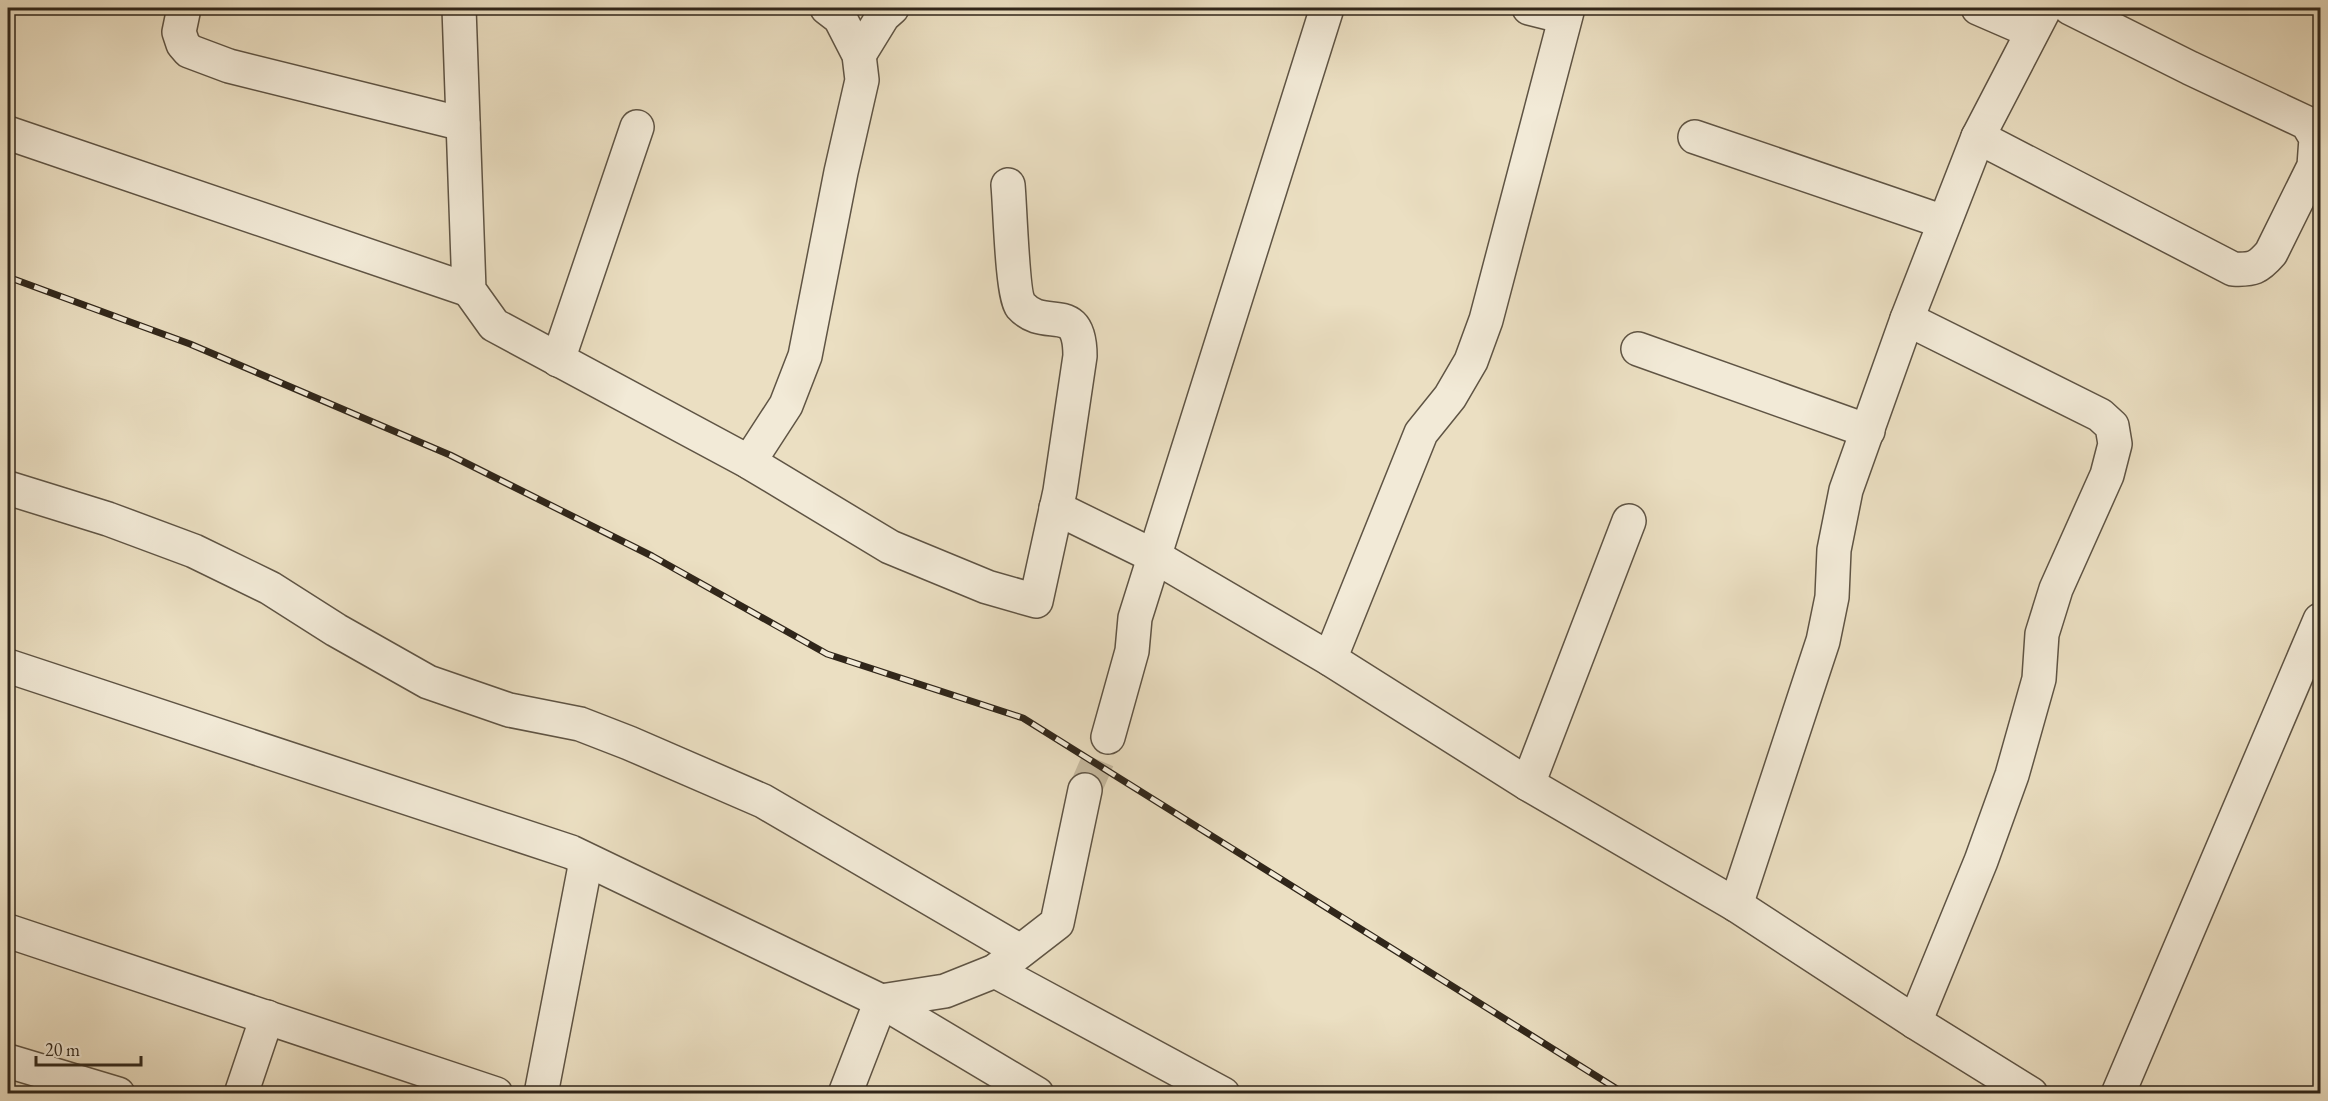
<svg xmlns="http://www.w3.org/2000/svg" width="2328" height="1101" viewBox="0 0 2328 1101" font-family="'EB Garamond',serif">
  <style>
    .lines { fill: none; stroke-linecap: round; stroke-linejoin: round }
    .minor-tunnel { stroke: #c6baa0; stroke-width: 33; stroke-dasharray: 33 16; stroke-linecap: butt }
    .minor-casing { stroke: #5f5444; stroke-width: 36 }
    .minor { stroke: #f2ead7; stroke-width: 33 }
    .rail-casing { stroke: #30261a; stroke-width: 7 }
    .rail { stroke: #f2ead7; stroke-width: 4.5; stroke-dasharray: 14; stroke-linecap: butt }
  </style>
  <rect width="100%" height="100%" fill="#ebdfc2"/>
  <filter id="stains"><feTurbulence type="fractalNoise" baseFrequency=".00333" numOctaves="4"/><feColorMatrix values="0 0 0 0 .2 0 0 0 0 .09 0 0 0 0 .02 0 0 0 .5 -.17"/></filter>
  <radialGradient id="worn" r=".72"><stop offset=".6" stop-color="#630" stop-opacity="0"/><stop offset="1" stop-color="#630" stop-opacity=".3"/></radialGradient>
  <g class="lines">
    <!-- minor-tunnel -->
    <path class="minor-tunnel" d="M1085 790 1108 737"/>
    <defs>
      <g id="minor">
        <path d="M184 8 179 32 183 44 189 51 229 66 463 124"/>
        <path d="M459 8 469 290 494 325 749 462 890 547 987 587 1036 601 1060 491 1080 356C1080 299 1045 333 1021 306 1012 295 1010 205 1008 185"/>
        <path d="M1529 8 1565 17"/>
        <path d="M1978 8 2031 31"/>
        <path d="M859 55 883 16 892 8"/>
        <path d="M8 133 469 290"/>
        <path d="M1695 137 1944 222"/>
        <path d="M1978 137 2233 269C2253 270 2258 268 2271 253L2314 166 2316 138 2307 123 2190 68 2070 8"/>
        <path d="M1907 319 2100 415 2112 426 2115 444 2107 475 2056 589 2042 634 2039 679 2012 775 1981 861 1915 1022"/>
        <path d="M1638 349 1868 431"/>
        <path d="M558 360 637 127"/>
        <path d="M749 462 786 405 805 356 841 172 862 80 859 55 840 18 827 8"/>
        <path d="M8 488 108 519 194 551 270 588 336 630 428 682 509 710 580 724 629 743 763 801 1020 951"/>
        <path d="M1056 508 1154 556 1330 659 1528 784 1736 905 1915 1022 2031 1094"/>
        <path d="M1330 659 1421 433 1450 397 1471 361 1486 320 1568 8"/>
        <path d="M8 666 571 852 881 1001 1037 1094"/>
        <path d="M1108 737 1132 651 1135 618 1327 8"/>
        <path d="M1528 784 1629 521"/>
        <path d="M1736 905 1823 641 1832 597 1834 550 1846 490 1907 319 1978 137 2045 8"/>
        <path d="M8 931 496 1094"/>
        <path d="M995 971 1223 1094"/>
        <path d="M8 1061 118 1094"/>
        <path d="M241 1094 267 1017"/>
        <path d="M541 1094 586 861"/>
        <path d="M845 1094 881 1001 945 991 995 971 1057 923 1085 790"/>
        <path d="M2118 1094 2320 620"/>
      </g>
    </defs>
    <!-- minor casing -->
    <use href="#minor" class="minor-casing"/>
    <!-- minor -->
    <use href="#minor" class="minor"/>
    <defs>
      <path id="rail" d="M8 277 190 344 450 455 652 556 827 654 1023 718 1625 1094"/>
    </defs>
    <!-- rail casing -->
    <use href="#rail" class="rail-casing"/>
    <!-- rail -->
    <use href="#rail" class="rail"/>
  </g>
  <!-- margin -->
  <rect width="2328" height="1101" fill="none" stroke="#ebdfc2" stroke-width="30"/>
  <rect x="9" y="9" width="2310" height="1083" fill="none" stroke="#30261a" stroke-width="3"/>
  <rect x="15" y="15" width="2298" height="1071" fill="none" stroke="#30261a" stroke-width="1.5"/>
  <!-- scale -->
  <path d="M36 1056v9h105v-9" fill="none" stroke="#30261a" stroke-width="3"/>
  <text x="45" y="1056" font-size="18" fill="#30261a" stroke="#f2ead7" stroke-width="4.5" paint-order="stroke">20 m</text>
  <rect width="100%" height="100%" filter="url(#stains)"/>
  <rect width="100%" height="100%" fill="url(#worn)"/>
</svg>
